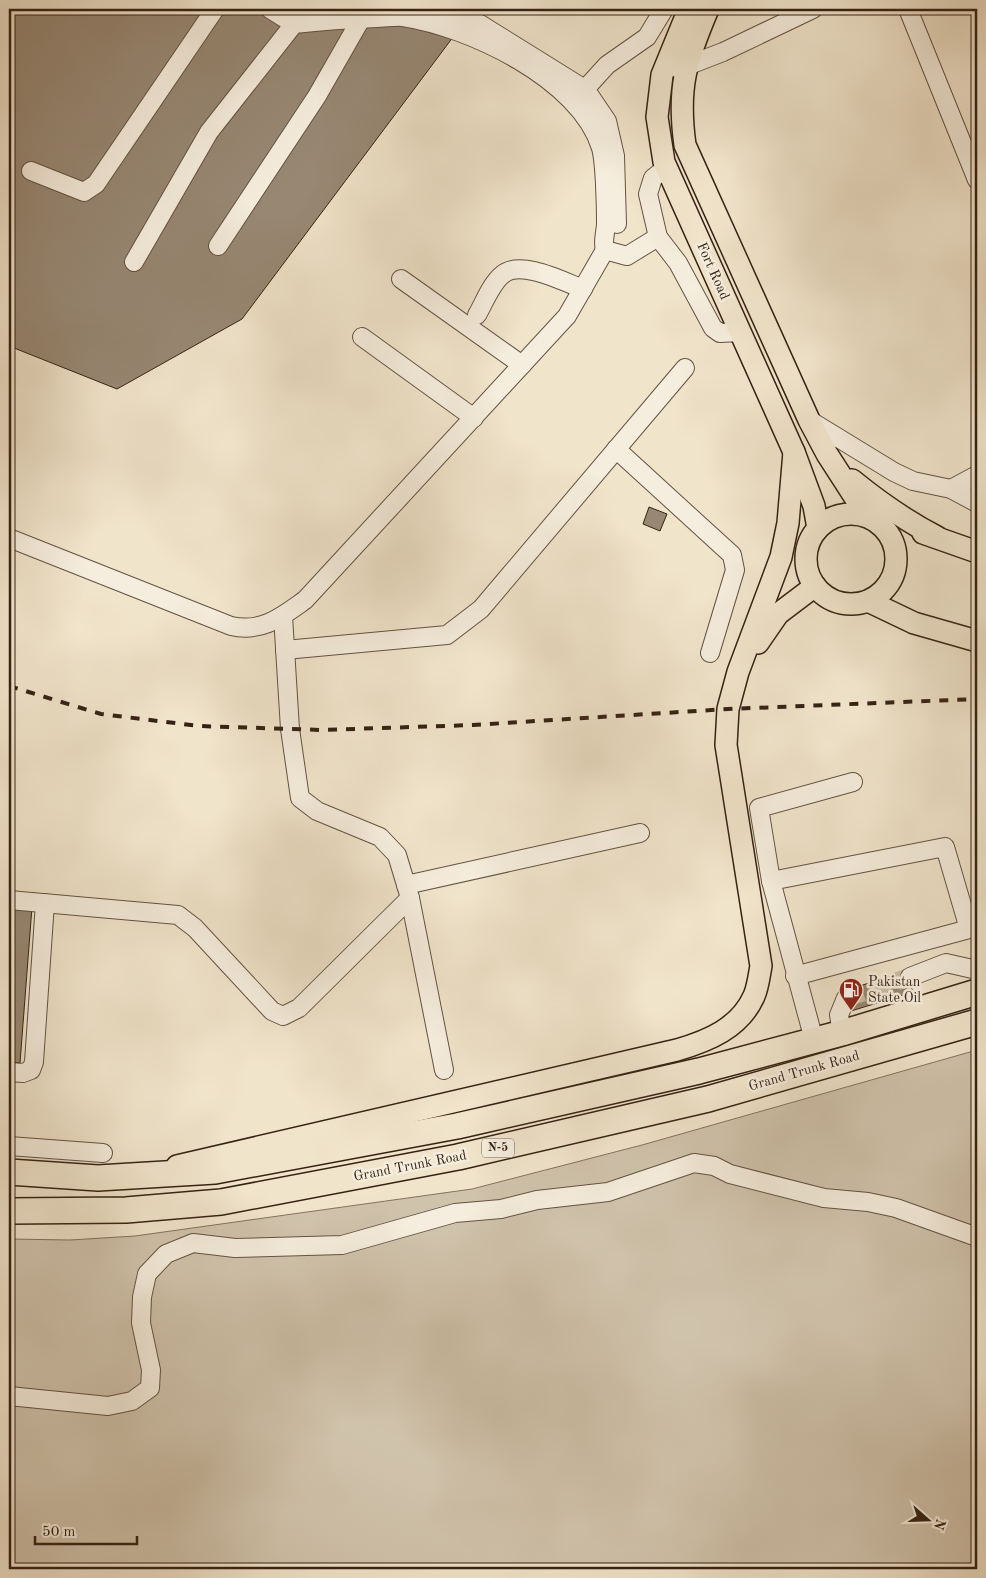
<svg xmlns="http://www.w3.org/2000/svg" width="986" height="1578" viewBox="0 0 986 1578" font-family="'Old Standard TT',serif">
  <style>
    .green { fill: #d0c3ac; stroke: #837260 }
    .building { fill: #978773; stroke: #362214 }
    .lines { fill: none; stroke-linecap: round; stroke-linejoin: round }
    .minor-tunnel { stroke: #cbbda6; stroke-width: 18; stroke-dasharray: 18 9; stroke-linecap: butt }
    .minor-casing { stroke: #645242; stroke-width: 20 }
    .major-casing { stroke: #362214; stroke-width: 24 }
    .highway-casing { stroke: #362214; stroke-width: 28 }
    .minor { stroke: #f5eddd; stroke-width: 18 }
    .major { stroke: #f0e4cb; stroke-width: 21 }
    .highway { stroke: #f0e4cb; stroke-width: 25 }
    .rail { stroke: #362214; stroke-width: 4; stroke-dasharray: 9 9; stroke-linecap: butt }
    .labels { text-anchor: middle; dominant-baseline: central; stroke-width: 5; stroke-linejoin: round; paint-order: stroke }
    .shield { fill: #f5eddd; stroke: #6f5f50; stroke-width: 1 }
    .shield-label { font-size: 12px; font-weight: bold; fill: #362214 }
    .street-label { font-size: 14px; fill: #362214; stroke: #f5eddd }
    .poi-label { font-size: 14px; fill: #362214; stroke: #f5eddd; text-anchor: start }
  </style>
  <rect width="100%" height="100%" fill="#f0e4cb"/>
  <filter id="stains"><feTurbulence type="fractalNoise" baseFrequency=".004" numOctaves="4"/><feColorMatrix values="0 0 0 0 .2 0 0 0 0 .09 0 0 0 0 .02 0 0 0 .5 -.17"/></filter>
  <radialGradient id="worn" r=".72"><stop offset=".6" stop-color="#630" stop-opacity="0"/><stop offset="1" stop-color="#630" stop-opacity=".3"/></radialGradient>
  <!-- green -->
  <path class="green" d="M977 1050V1569H9V1239L70 1240 135 1236 472 1189 642 1145Z"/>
  <!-- building -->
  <g class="building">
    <path d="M9 9H474L242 319 117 389 9 346Z"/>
    <path d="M649 507 667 514 660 531 643 524Z"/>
    <path d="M9 905 32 907 20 1063 9 1062Z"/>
    <path d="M906 972 913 992 851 1011 846 990Z"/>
  </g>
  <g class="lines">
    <!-- minor-tunnel -->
    <path class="minor-tunnel" d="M846 998 910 977"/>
    <defs>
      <g id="minor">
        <path d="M270 9 294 24"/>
        <path d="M908 9 977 180"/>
        <path d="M415 15 443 13 480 24 586 90 607 121 615 156 617 224"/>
        <path d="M679 69 723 52 813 9"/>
        <path d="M577 98 607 65 647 37 664 9"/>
        <path d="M667 167 653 178 648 194 658 237 678 263 713 328 720 333 740 332"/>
        <path d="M31 171 84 192 96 184 215 9"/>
        <path d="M218 246 317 96 361 19"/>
        <path d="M134 262 209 132 294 24C321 21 349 19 377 18 385 18 395 16 403 17 469 27 580 79 601 148 605 162 606 207 606 223 606 232 602 242 605 250L627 256 658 237"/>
        <path d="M401 279 522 365"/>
        <path d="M477 315C484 303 491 284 502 275 520 259 562 281 583 289"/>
        <path d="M362 337 474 418"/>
        <path d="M809 420 894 472 913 481 951 489 977 503"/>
        <path d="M616 449 732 555 735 570 710 653"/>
        <path d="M951 489 977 475"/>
        <path d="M9 538 231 626C262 633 281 617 305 600L567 316 605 250"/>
        <path d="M283 616 290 729 300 798 317 811 380 837 397 855 410 898 444 1070"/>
        <path d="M285 650 447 635 481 609 685 368"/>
        <path d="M771 881 945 847 969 929 795 976"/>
        <path d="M406 885 640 833"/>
        <path d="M9 900 178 915 195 928 272 1011 283 1016 299 1008 410 898"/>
        <path d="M910 977 946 963 977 970"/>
        <path d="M842 1033 839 1015 846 998"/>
        <path d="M814 1040 771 881 759 808 853 782"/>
        <path d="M9 1072 23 1073 31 1070 34 1062 45 903"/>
        <path d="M9 1146 103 1153"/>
        <path d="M9 1396 108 1406 132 1401 150 1388 151 1370 141 1323 142 1297 147 1274 166 1254 193 1243 235 1248 342 1245 455 1213 501 1209 537 1200 608 1192 694 1163 714 1166 730 1174 824 1198 868 1202 896 1208 977 1237"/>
      </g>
      <g id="major">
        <path d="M689 9 662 75 657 117 664 162 794 452 814 506 818 528"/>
        <path d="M708 9C686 61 677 87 685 145L809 420 827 454 867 516"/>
        <path d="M852 480C879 502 906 521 937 537"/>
        <circle cx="851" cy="559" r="45"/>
        <path d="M923 533 977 552"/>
        <path d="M868 601 914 623 977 641"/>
        <path d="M758 643 778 614 815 586"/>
        <path d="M177 1166 677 1050C708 1041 740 1028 754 996 758 987 759 976 761 966L726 745 728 709 738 672 781 557 788 523 794 452"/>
      </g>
      <g id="highway">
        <path d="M9 1172 98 1178 215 1171 457 1126 699 1071 842 1033 977 992"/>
        <path d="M9 1211 126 1210 221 1202 458 1157 708 1099 977 1022"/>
      </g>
    </defs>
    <!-- minor casing -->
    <use href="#minor" class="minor-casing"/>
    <!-- major casing -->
    <use href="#major" class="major-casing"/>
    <!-- highway casing -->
    <use href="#highway" class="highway-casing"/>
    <!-- minor -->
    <use href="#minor" class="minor"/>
    <!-- major -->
    <use href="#major" class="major"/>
    <!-- highway -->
    <use href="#highway" class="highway"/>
    <!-- rail -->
    <path class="rail" d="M9 686 101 714 199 726 322 730 473 725 728 709 977 699"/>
  </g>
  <!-- icons -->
  <defs>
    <symbol id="fuel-pin" viewBox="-11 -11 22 30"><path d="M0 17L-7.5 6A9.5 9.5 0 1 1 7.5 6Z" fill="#8f2418" stroke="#f5eddd"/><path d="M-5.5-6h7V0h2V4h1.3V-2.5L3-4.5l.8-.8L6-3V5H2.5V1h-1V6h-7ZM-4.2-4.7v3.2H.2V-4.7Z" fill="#fff"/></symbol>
  </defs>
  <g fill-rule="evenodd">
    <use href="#fuel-pin" x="837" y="976" width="28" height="38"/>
  </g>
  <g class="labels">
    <!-- shield labels -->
    <rect class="shield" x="482" y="1138.5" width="32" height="19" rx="4"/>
    <g class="shield-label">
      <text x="498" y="1148">N-5</text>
    </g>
    <!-- street labels -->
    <g class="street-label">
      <text transform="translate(713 271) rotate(66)">Fort Road</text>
      <text transform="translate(804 1071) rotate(-16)">Grand Trunk Road</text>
      <text transform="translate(410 1166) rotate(-11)">Grand Trunk Road</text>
    </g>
    <!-- poi labels -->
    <g class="poi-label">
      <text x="868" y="982">Pakistan<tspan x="868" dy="16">State Oil</tspan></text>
    </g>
  </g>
  <!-- margin -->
  <rect width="986" height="1578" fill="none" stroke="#f0e4cb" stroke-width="30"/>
  <rect x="10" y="10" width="966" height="1558" fill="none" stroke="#362214" stroke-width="2.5"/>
  <rect x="15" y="15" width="956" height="1548" fill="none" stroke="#362214"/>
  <!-- north arrow -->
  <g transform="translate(928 1520) rotate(110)" stroke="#f5eddd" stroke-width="4" paint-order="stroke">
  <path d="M0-4L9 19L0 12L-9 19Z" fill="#362214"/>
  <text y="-8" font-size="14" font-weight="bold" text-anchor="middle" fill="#362214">N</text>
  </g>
  <!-- scale -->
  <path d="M35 1536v8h102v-8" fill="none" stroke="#362214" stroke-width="2.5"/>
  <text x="42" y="1536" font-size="15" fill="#362214" stroke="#f5eddd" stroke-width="4" paint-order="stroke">50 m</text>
  <rect width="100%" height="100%" filter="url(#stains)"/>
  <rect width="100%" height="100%" fill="url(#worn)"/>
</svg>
